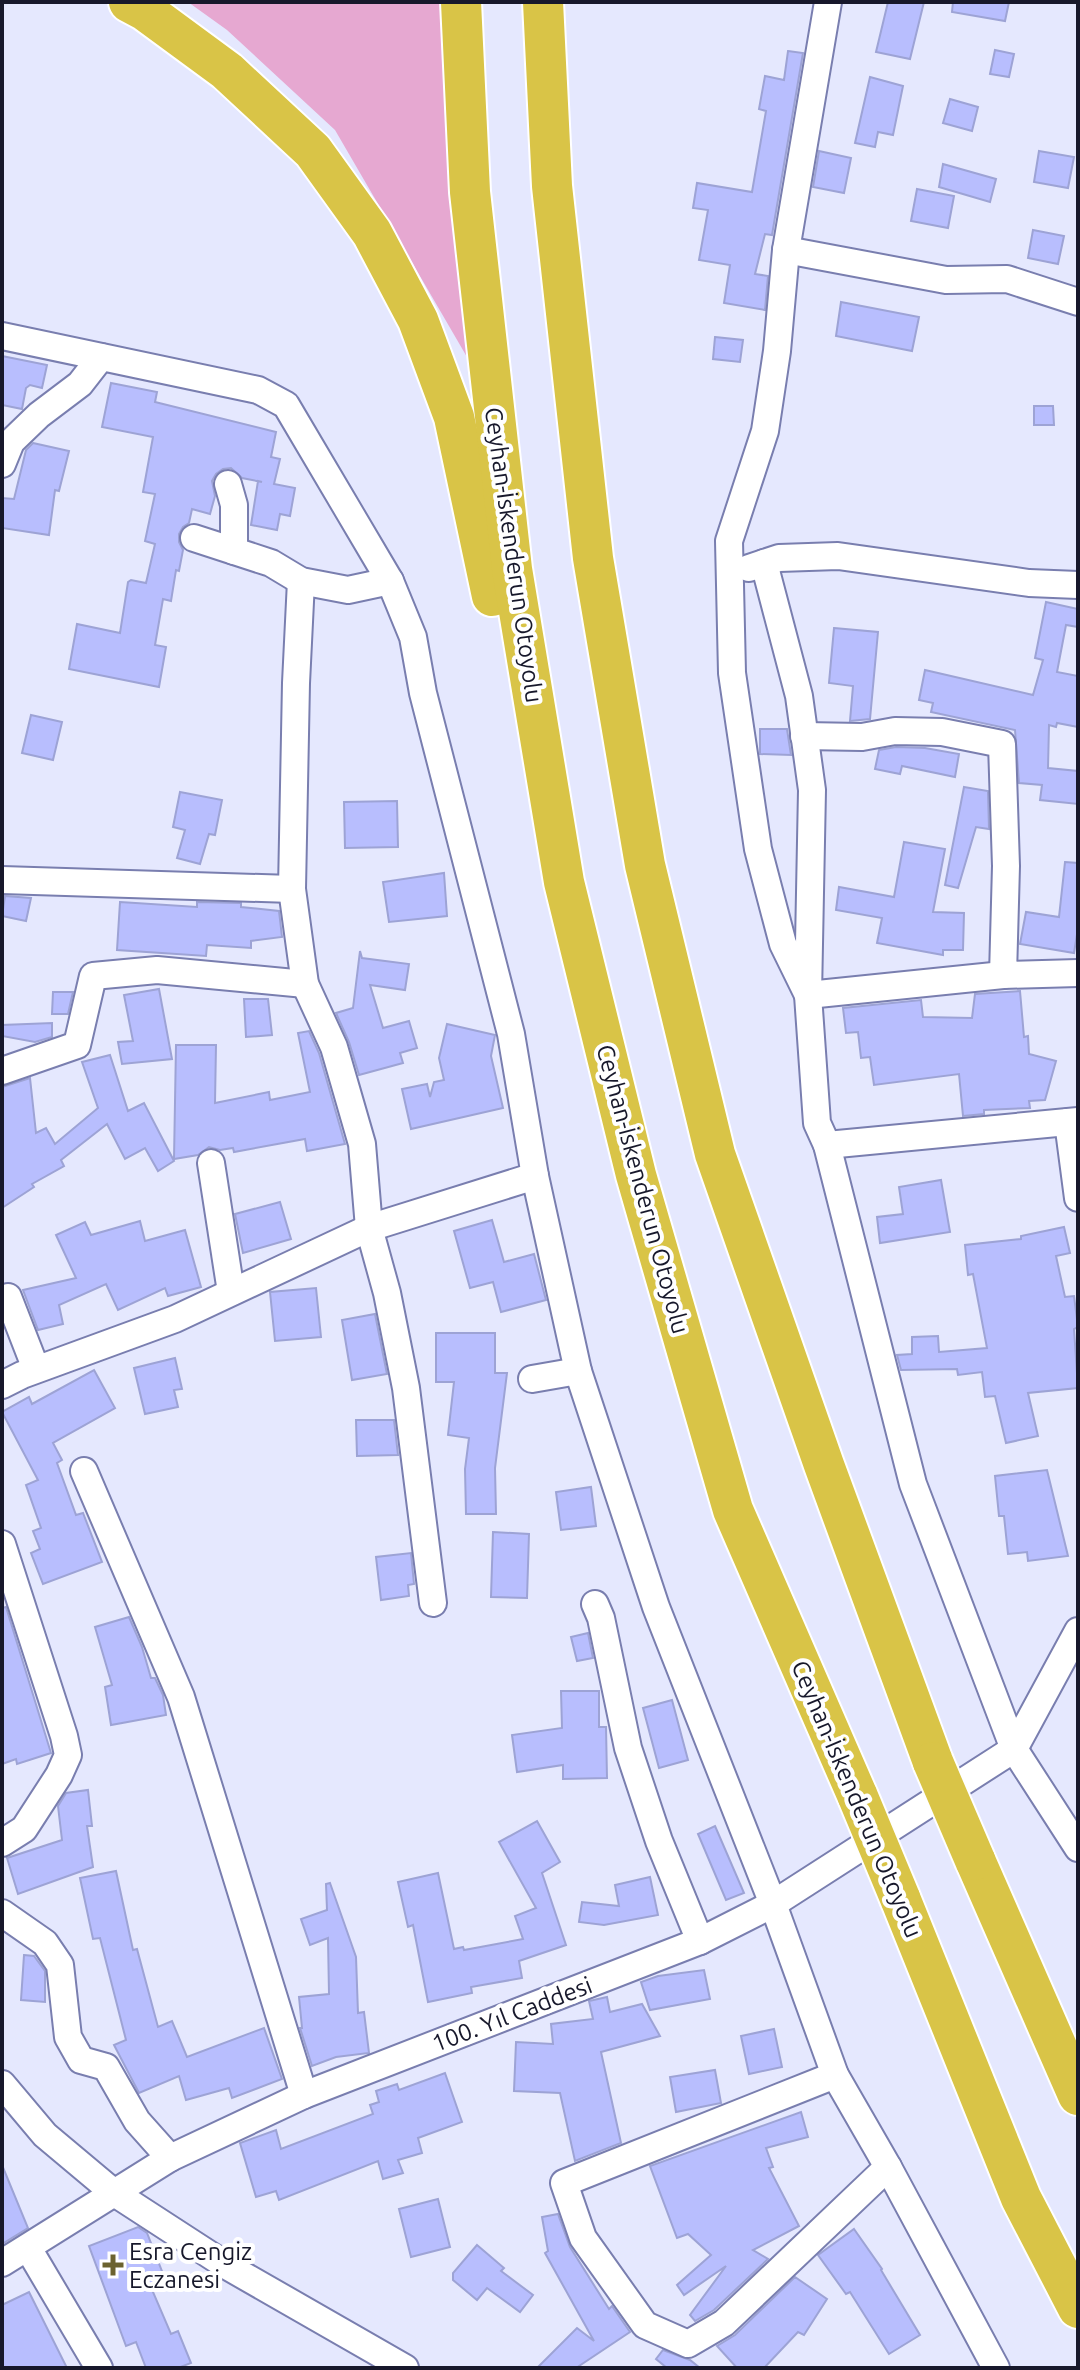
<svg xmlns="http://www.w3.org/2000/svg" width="1080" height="2370" viewBox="0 0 1080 2370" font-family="Ubuntu,sans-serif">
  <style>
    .green { fill: #e6a8d1 }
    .building { fill: #b8befe; stroke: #9da3d5; stroke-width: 2 }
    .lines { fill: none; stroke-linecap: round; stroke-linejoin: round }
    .minor-casing { stroke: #797eaf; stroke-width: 30 }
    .highway-casing { stroke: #fff; stroke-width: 44 }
    .minor { stroke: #fff; stroke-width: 26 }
    .highway { stroke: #d9c447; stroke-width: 40 }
    .highway-bridge-casing { stroke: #fff; stroke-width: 44; stroke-linecap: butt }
    .highway-bridge { stroke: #d9c447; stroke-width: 40 }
    .poi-dot { fill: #6b622f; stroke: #fff; stroke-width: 3 }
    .labels { text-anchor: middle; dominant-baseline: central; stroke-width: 8; stroke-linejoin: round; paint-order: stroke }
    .street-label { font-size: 24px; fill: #17182b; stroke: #fff }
    .poi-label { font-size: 24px; fill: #17182b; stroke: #fff; text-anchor: start }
  </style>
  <rect width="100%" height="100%" fill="#e5e8fe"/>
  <!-- green -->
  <path class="green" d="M188 2H440L467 357 335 130 227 30Z"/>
  <!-- building -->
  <g class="building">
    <path d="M888 2H924L910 59 876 52Z"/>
    <path d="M953 2H1009L1005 21 952 12Z"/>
    <path d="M995 50 1014 54 1009 77 990 74Z"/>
    <path d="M788 51 803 53 772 235 765 234 755 274 768 276 765 310 724 303 730 265 699 260 708 210 693 208 697 183 752 192 766 111 759 109 765 76 784 80Z"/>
    <path d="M870 77 903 86 893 135 878 132 875 147 855 143Z"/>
    <path d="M950 99 978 107 972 131 943 123Z"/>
    <path d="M819 151 851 158 844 193 813 187Z"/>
    <path d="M1039 151 1074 157 1068 188 1034 182Z"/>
    <path d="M943 164 996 179 990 202 939 187Z"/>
    <path d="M917 189 954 196 948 228 911 221Z"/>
    <path d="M1033 230 1064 236 1058 264 1028 258Z"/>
    <path d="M841 302 919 317 912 351 836 336Z"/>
    <path d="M715 337 743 340 740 362 713 359Z"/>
    <path d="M2 356 47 365 42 388 30 385 26 388 22 409 2 405Z"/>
    <path d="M111 383 157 392 155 402 276 432 271 457 280 459 274 484 295 488 290 516 280 514 277 530 251 525 258 481 262 482 242 478 231 468 223 469 216 474 212 481 215 496 210 514 192 509 189 523 183 527 179 534V542L183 550 179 571 176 570 171 601 163 599 155 645 166 647 159 687 69 669 77 624 120 633 128 582 131 580 146 583 155 544 145 541 155 494 143 492 153 437 102 427Z"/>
    <path d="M1034 406H1053L1054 425H1034Z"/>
    <path d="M33 443 69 451 59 491 55 490 49 535 2 528V498L14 499 26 450Z"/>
    <path d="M1046 602 1078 609V627L1066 625 1057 672 1078 676V727L1057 723 1056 727 1049 725 1048 768 1078 771V804L1040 800 1042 785 1019 783 1015 730 931 712 933 703 919 700 925 670 1033 695 1043 660 1035 658Z"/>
    <path d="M834 628 878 632 870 719 850 721 853 686 829 683Z"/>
    <path d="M31 715 62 722 53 760 22 753Z"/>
    <path d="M760 729H787L791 755 760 754Z"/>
    <path d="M896 747 925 748 959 754 955 777 902 766 900 774 875 769 879 750Z"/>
    <path d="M964 787 988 791 989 829 976 827 958 888 945 885Z"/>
    <path d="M180 792 222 800 215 835 209 834 200 864 177 858 185 830 173 827Z"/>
    <path d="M397 801 398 847 345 848 344 802Z"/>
    <path d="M904 842 945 849 933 912 964 913 963 950H943V955L877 943 882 918 836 910 839 887 894 897Z"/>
    <path d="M1065 862 1078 863V928L1074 953 1020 944 1026 912 1059 917Z"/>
    <path d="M444 873 447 916 389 922 383 882Z"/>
    <path d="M5 896 31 898 26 921 2 916Z"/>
    <path d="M120 902 197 907V902L241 903V907L279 911 282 937 251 941V948L207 945 206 956 117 950Z"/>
    <path d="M360 951 362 958 409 964 405 990 370 985 383 1028 409 1021 417 1048 400 1053 403 1063 359 1075 349 1042 336 1013 353 1008Z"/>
    <path d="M159 989 172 1059 122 1064 118 1042 133 1041 124 995Z"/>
    <path d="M1020 991 1024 1037 1028 1036 1029 1054 1056 1061 1045 1100 1029 1101 1030 1108 984 1110V1114L963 1116 959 1074 874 1085 870 1057 861 1058 858 1032 846 1033 843 1008 921 1000 923 1017 972 1018 975 994Z"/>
    <path d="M53 992H73L68 1014H52Z"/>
    <path d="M244 999H268L272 1035 246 1037Z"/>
    <path d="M52 1023V1037L35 1042 2 1036V1025Z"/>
    <path d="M447 1024 495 1035 491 1056 503 1108 411 1129 402 1089 427 1084 430 1097 434 1082 444 1080 439 1058Z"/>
    <path d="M309 1031 319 1053 345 1144 307 1151 305 1139 234 1152 233 1148 220 1150 209 1147 198 1155 174 1159 176 1045H216L215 1103 269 1092 270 1100 310 1092 298 1033Z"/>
    <path d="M110 1055 128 1111 144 1103 174 1161 158 1171 145 1148 125 1159 107 1124 61 1160 64 1166 32 1184 34 1187 2 1208V1087L30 1078 36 1133 46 1128 55 1144 98 1108 82 1062Z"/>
    <path d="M941 1180 950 1232 880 1243 877 1217 903 1214 899 1187Z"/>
    <path d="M280 1202 291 1239 243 1253 235 1214Z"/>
    <path d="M492 1220 504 1262 534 1254 546 1300 501 1312 493 1282 470 1288 454 1231Z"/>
    <path d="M140 1221 145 1241 185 1230 201 1287 168 1296 165 1288 118 1310 106 1284 59 1305 63 1324 38 1330 23 1290 76 1278 56 1235 85 1222 91 1235Z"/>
    <path d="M1064 1227 1070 1253 1056 1256 1065 1297 1074 1296 1078 1327 1074 1329 1078 1388 1028 1393 1038 1436 1006 1443 995 1396 985 1397 982 1372 958 1375 957 1369 901 1370 897 1355 912 1354V1337L938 1336 939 1352 987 1348 973 1274 968 1275 965 1245 1021 1239V1236Z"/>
    <path d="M316 1288 321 1337 275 1341 270 1292Z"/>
    <path d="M375 1314 387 1374 352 1380 342 1320Z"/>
    <path d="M436 1333H495V1373H507L495 1468 496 1514H466L465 1469 469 1438 448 1435 454 1382H436Z"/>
    <path d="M175 1358 182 1389 174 1390 178 1407 145 1414 134 1368Z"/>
    <path d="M94 1370 115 1408 53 1443 62 1460 57 1463 76 1515 83 1513 102 1562 43 1584 31 1553 40 1549 33 1531 41 1528 26 1485 38 1480 2 1412 29 1397 32 1404Z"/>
    <path d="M356 1420H394L398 1455 357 1456Z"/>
    <path d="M1047 1470 1068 1556 1028 1561 1027 1552 1008 1554 1004 1516H999L995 1476Z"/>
    <path d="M591 1487 596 1526 561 1530 556 1492Z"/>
    <path d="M493 1532 529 1534 527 1598 491 1597Z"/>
    <path d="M411 1553 414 1584 408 1585 409 1596 381 1600 376 1557Z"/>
    <path d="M6 1607 51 1753 17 1764 16 1759 2 1764V1608Z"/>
    <path d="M129 1617 142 1647 151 1678H155L163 1695 166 1715 111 1725 105 1687 112 1685 95 1627Z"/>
    <path d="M588 1633 593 1658 577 1661 571 1637Z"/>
    <path d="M561 1691H599V1727H606L607 1778 563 1779V1765L517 1772 512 1735 562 1728Z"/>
    <path d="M672 1700 688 1760 659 1768 643 1708Z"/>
    <path d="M88 1790 92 1826H87L93 1867 18 1894 7 1858 62 1840 58 1806 66 1793Z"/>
    <path d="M537 1821 560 1862 542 1873 566 1945 519 1961 522 1978 471 1987 472 1993 428 2002 413 1925 408 1927 398 1882 438 1873 454 1949 463 1947 464 1950 523 1939 515 1916 536 1908 499 1842Z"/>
    <path d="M715 1826 744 1893 726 1900 698 1834Z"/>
    <path d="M116 1871 133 1950 137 1949 158 2027 172 2021 187 2057 264 2028 282 2079 232 2098 229 2088 186 2100 179 2076 139 2093 114 2045 126 2040 100 1938 93 1939 80 1878Z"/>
    <path d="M650 1877 658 1915 604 1925 579 1922 582 1902 619 1906 615 1885Z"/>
    <path d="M330 1883 356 1957 358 2013 364 2012 369 2053 336 2057 312 2066 300 2028H302L299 1997 329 1994 328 1938 310 1945 301 1919 327 1910 326 1884Z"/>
    <path d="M24 1955 34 1956 45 1971V2002L21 2000Z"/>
    <path d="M704 1970 710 1999 650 2010 641 1982 658 1976Z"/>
    <path d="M607 1997 610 2012 642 2004 660 2036 601 2052 621 2143 575 2161 560 2093 514 2091 516 2042 553 2044 551 2024 593 2019 589 2001Z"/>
    <path d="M774 2029 782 2067 749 2074 741 2036Z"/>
    <path d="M715 2070 721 2103 676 2112 670 2077Z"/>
    <path d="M445 2073 462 2122 418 2138 422 2153 398 2160 403 2173 383 2179 378 2161 279 2200 276 2191 256 2197 240 2143 276 2130 281 2149 373 2114 370 2105 379 2102 376 2091 397 2084 399 2090Z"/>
    <path d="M801 2112 808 2137 766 2148 773 2167 769 2168 799 2226 753 2250 768 2259 714 2310 695 2321 690 2315 726 2266 684 2295 677 2285 711 2255 688 2234 677 2238 650 2166Z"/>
    <path d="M2 2165 28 2228 2 2244Z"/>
    <path d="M438 2199 450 2247 411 2257 399 2209Z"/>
    <path d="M558 2214 570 2247 609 2309 612 2306 630 2332 576 2368H537L577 2328 594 2341 545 2253 548 2251 542 2217Z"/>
    <path d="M138 2227 147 2233 165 2279 150 2285 171 2334 178 2331 191 2363 178 2368H146L136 2342 126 2346 89 2246Z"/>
    <path d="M854 2229 882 2269 881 2270 920 2335 889 2354 850 2292 846 2294 818 2255Z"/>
    <path d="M477 2245 504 2268 501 2271 533 2295 520 2312 487 2288 477 2300 453 2280V2273Z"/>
    <path d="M795 2277 827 2299 804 2335 798 2332 764 2368H737L717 2346 735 2335Z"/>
    <path d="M29 2292 67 2368H2V2305Z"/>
    <path d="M663 2350 690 2360 700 2368H667L656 2359Z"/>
  </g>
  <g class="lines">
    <defs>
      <g id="minor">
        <path d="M828 2 786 250 777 351 765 431 729 541 732 673 758 849 783 944 808 995 1003 975 1078 973"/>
        <path d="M786 250 946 280 1007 279 1078 302"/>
        <path d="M2 336 258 390 286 405 390 581 413 637 423 693 511 1034 535 1176 578 1371 656 1607 773 1904 835 2075 888 2167 996 2368"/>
        <path d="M2 464 11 442 39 415 80 384 101 357"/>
        <path d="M228 484 234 505V551"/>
        <path d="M194 538 271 563 301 581 348 590 390 581"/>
        <path d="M764 563 799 696 812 790 808 995 817 1123 827 1145 913 1484 1014 1749 1078 1848"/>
        <path d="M749 568 779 558 838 556 1029 583 1078 585"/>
        <path d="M301 581 296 683 292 889 305 984 334 1047 362 1144 369 1228 387 1293 406 1388 433 1603"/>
        <path d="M804 736 862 737 895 731 942 732 1002 744 1006 866 1003 975"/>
        <path d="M2 880 292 889"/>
        <path d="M2 1071 77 1045 93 976 157 970 305 984"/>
        <path d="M1068 1122 1078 1198"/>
        <path d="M827 1145 1078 1121"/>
        <path d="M211 1163 231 1292"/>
        <path d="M8 1297 36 1369"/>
        <path d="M532 1379 578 1371"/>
        <path d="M2 1385 22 1375 175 1319 369 1228 535 1176"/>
        <path d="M84 1471 181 1697 304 2095"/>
        <path d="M2 1544 64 1736 68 1755 59 1775 24 1829 2 1843"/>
        <path d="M595 1604 601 1618 628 1748 659 1841 700 1941"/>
        <path d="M2 1913 45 1943 60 1965 68 2037 81 2060 106 2067 137 2121 170 2158"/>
        <path d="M835 2075 564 2183 583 2238 645 2325 688 2344 724 2323 888 2167"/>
        <path d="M2 2084 45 2135 113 2192 227 2266 405 2368"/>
        <path d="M28 2248 99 2368"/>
        <path d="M2 2263 170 2158 304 2095 700 1941 773 1904 1014 1749 1078 1631"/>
      </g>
      <g id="highway">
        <path d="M129 2 144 10 227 71 313 151 372 233 418 320 454 417 492 596"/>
        <path d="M461 2 470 192 512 569 564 882 636 1175 733 1510 858 1797"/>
        <path d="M543 2 552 186 593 558 645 865 715 1154 824 1465 933 1762"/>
        <path d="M975 1860 1078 2095"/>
        <path d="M900 1898 1021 2198 1078 2308"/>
      </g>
    </defs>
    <!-- minor casing -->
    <use href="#minor" class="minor-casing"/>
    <!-- highway casing -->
    <use href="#highway" class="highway-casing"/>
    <!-- minor -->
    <use href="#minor" class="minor"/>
    <!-- highway -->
    <use href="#highway" class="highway"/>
    <defs>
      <g id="highway-bridge">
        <path d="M933 1762 975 1860"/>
        <path d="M858 1797 900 1898"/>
      </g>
    </defs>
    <!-- highway-bridge casing -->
    <use href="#highway-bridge" class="highway-bridge-casing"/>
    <!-- highway-bridge -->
    <use href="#highway-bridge" class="highway-bridge"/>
  </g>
  <!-- markers -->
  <path class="poi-dot" d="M109 2253h8v8h8v8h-8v8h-8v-8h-8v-8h8z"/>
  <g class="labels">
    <!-- street labels -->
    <g class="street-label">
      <text transform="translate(514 555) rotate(82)">Ceyhan-İskenderun Otoyolu</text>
      <text transform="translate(643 1189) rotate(75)">Ceyhan-İskenderun Otoyolu</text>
      <text transform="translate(857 1799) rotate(67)">Ceyhan-İskenderun Otoyolu</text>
      <text transform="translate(512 2014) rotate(-21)">100. Yıl Caddesi</text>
    </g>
    <!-- poi labels -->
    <g class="poi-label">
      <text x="129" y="2251">Esra Cengiz<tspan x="129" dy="28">Eczanesi</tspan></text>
    </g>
  </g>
  <!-- border -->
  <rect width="1080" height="2370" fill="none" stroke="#17182b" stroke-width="8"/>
</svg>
